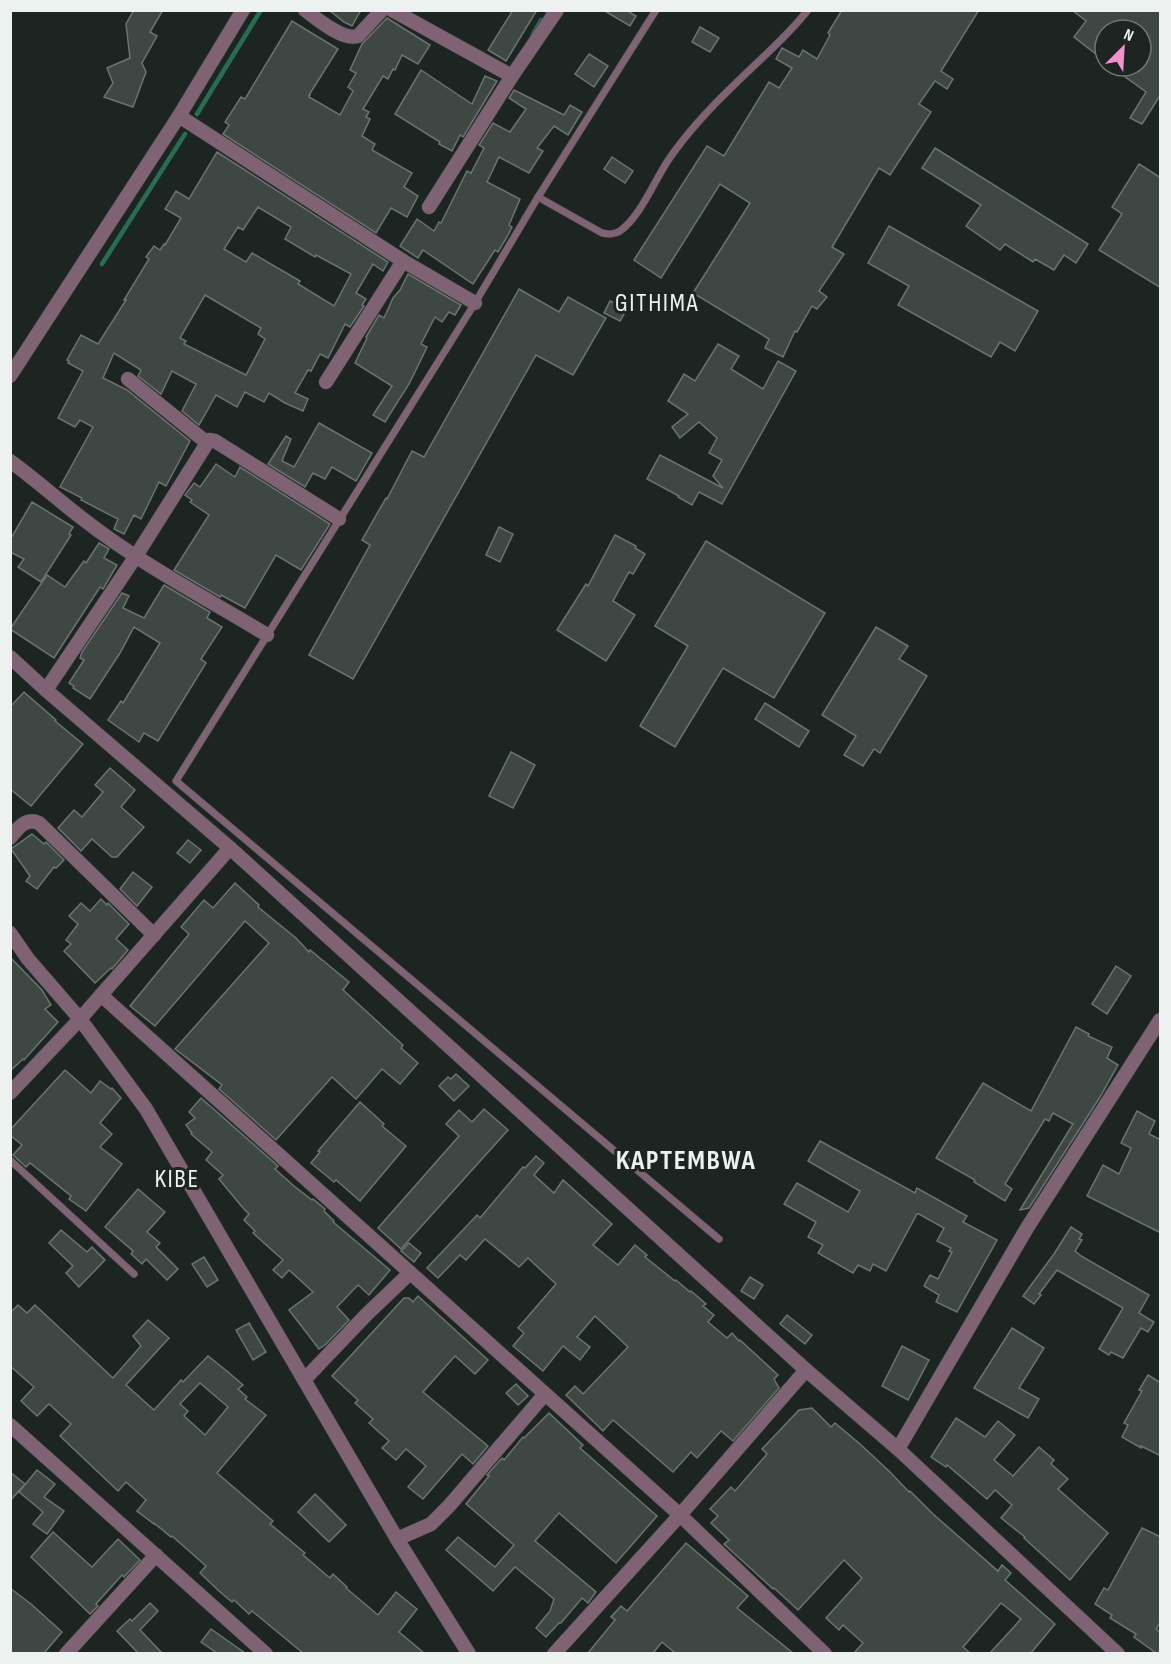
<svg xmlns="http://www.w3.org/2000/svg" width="1171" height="1664" viewBox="0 0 1171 1664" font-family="'Sofia Sans Condensed',sans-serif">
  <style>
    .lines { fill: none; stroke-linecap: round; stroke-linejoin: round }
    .stream { stroke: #266d55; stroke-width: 4.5 }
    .building { fill: #3e4743; stroke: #6b7470; stroke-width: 1.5; fill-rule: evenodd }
    .lane-casing { stroke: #39423e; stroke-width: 8 }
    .street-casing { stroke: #39423e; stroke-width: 15 }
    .lane { stroke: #7f6273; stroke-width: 7 }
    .street { stroke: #7f6273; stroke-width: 14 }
    .labels { text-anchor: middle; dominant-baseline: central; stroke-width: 6; stroke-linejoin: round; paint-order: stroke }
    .quarter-label { font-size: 26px; letter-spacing: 1.5px; fill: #edf2f0; stroke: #1c2521 }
    .district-label { font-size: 28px; font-weight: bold; letter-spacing: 1.5px; fill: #edf2f0; stroke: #1c2521 }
  </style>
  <rect width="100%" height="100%" fill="#1c2521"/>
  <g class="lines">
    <!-- stream -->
    <g class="stream">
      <path d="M547 11V10"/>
      <path d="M532 36 541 20"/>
      <path d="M197 114 261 10"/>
      <path d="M102 264 185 134"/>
    </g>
  </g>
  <!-- building -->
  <g class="building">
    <path d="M134 10H163L150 32 157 36 142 63 146 72 133 107 104 97 113 83 107 68 130 58 126 24Z"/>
    <path d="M329 10H361L352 26 344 22Z"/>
    <path d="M513 10H537L506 61 488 50Z"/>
    <path d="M603 10H626L636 16 630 26Z"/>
    <path d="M842 10H979L941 71 953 79 947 89 935 81 919 104 931 112 890 175 879 168 832 247 844 254 819 291 827 297 817 309 812 306 797 332 795 331 783 357 765 348 769 339 693 293 750 203 720 184 661 278 634 260 707 146 724 156 769 82 779 88 792 68 776 59 782 48 799 57 803 50 817 59 830 35 828 33Z"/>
    <path d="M1072 10H1161V94L1142 124 1130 118 1146 92 1110 66H1141V30H1105V61L1074 37 1086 21Z"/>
    <path d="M387 18 430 45 418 64 402 55 395 70 393 69 388 79 383 76 363 109 369 112 366 117 370 119 362 136 375 144 372 150 412 173 404 187 418 196 407 217 391 208 376 233 223 134 229 125 225 122 241 97 245 99 292 21 338 49 309 95H310L309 97 340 115 353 91 348 87 356 73 350 70 362 44Z"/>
    <path d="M700 27 719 38 710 52 692 42Z"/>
    <path d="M589 54 608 66 594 87 575 74Z"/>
    <path d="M421 70 472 104 485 76 497 81 463 137 460 135 452 151 439 144 440 142 395 114Z"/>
    <path d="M514 90 564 115 570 105 582 112 568 135 554 126 537 148 543 151 529 173 499 157 487 182 520 199 509 225 512 227 507 237 498 252 495 250 473 284 423 250 418 258 400 246 417 219 434 231 439 222 441 223 467 171 471 173 484 148 479 145 493 123 510 132 526 109 509 98Z"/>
    <path d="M935 148 1088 244 1076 263 1064 255 1054 270 1035 259 1033 262 1005 244 1000 250 966 226 981 205 922 168Z"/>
    <path d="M217 152 388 262 383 271 373 264 356 293 366 299 362 305 364 306 350 327 345 324 328 358 320 354 311 371 308 370 295 393 308 399 303 411 285 403 269 393 264 402 245 392 237 407 216 395 199 425 182 411 196 384 172 371 161 394 138 376 141 370 114 353 103 378 127 390 190 441 166 486 159 482 141 519 134 515 124 534 114 529 118 519 81 500 82 498 60 487 93 427 80 420 75 427 58 418 83 371 68 363 69 361 67 360 81 335 98 344 126 300H124L149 259 146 257 154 246 160 250 164 244 165 245 181 218 165 209 176 191 189 199ZM258 207 291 227 285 239 315 257 316 255 351 274 334 306 298 284 300 281 252 253 246 262 224 249 238 227 243 230ZM205 295 261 328 258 334 265 339 246 375 184 344 186 341 180 338Z"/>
    <path d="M612 157 633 171 625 183 604 169Z"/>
    <path d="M1139 164 1161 178V288L1099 250 1122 214 1112 207Z"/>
    <path d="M889 226 1038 311 1015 351 1000 342 991 357 898 305 909 286 868 263Z"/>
    <path d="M408 274 461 305 455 315 449 312 442 322 435 317 421 344 427 347 416 370 409 384 385 422 373 415 392 386 355 363 367 338 366 337 379 315 384 318 393 298 400 290Z"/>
    <path d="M519 289 559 312 568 297 606 318 573 375 536 355 353 679 309 655 370 545 362 540 386 498 387 499 412 451 424 457Z"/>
    <path d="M610 301 627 309 620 321 604 313Z"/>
    <path d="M718 344 739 356 731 369 763 389 778 361 796 371 722 504 699 492 692 505 678 497 679 496 647 479 660 455 723 488 713 476 722 460 709 453 717 438 699 422 680 438 672 427 688 414 668 401 684 374 695 381Z"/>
    <path d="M319 423 372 453 356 481 332 467 325 479 313 473 305 487 268 464 286 436 291 439 282 461 294 467Z"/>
    <path d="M216 464 235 477 240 467 330 524 301 570 276 555 245 608 221 595 220 597 174 570 209 515 190 502 192 500 185 495 194 483 200 487Z"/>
    <path d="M32 502 73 527 69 534 71 535 41 582 18 567 24 559 10 552V540Z"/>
    <path d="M499 527 513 534 500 562 486 555Z"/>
    <path d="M615 535 636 546 635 548 645 554 633 574 629 572 613 601 635 615 606 661 557 630 586 584 588 586Z"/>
    <path d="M706 541 825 613 774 698 723 668 675 747 640 726 688 646 655 626Z"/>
    <path d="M99 543 109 549 104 558 117 565 103 589 100 587 54 658 10 629 47 575 65 587 84 561 86 563Z"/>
    <path d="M164 585 210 612 207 618 222 627 201 659 206 663 158 741 144 733 139 742 108 720 121 701 123 703 160 643 134 627 120 653 90 699 73 688 74 686 69 683 84 660 80 658 82 652 122 593 129 596 123 608 144 618Z"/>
    <path d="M876 627 908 646 899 659 927 676 880 753 874 749 863 766 844 755 856 736 822 715Z"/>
    <path d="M24 692 56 720 55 721 83 744 31 806 10 789V707Z"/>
    <path d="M765 703 809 731 799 747 755 719Z"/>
    <path d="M511 752 535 765 513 808 489 796Z"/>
    <path d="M110 768 135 790 121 807 144 827 117 857H112L92 839 81 851 58 828 74 810 82 817 103 792 95 785Z"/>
    <path d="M32 834 44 844 46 842 64 860 56 868 54 867 37 889 26 881 30 876 11 849Z"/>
    <path d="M188 840 201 850 190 863 177 853Z"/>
    <path d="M133 872 152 887 137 906 120 889Z"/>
    <path d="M235 883 259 905 258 907 296 938 309 952 310 950 349 982 343 990 403 1045 401 1048 418 1063 400 1084 382 1069 356 1099 332 1077 276 1140 219 1089 222 1085 175 1049 269 943 245 921 155 1026 130 1006 189 934 181 927 204 900 213 908Z"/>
    <path d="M101 899 107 905 108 903 129 924 116 939 128 950 112 969 111 968 95 983 64 951 71 944 66 940 78 924 69 916 81 903 90 911Z"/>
    <path d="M10 957 42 990 51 1005 45 1009 58 1022 24 1060 23 1059 10 1071Z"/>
    <path d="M1116 966 1131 976 1107 1014 1092 1004Z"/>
    <path d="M1076 1027 1089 1034 1088 1036 1112 1047 1107 1058 1118 1065 1100 1097 1029 1208 1020 1210 1073 1124 1053 1113 1049 1121 1045 1119 1005 1184 1012 1189 1005 1201 974 1182 975 1180 936 1158 983 1083 1031 1111Z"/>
    <path d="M65 1070 91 1093 100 1081 111 1089 112 1088 121 1098 100 1123 112 1134 100 1147 122 1164 86 1211 69 1199 71 1196 30 1163 26 1167 13 1155 22 1145 10 1135V1130Z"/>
    <path d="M456 1074 469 1086 454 1101 439 1086 448 1077 451 1079Z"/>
    <path d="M201 1098 278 1166 275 1169 294 1186 312 1200 313 1199 325 1209 324 1211 334 1221 333 1222 390 1270 369 1295 358 1285 337 1307 349 1320 326 1344 319 1349 289 1310 313 1292 289 1270 282 1278 273 1270 283 1260 253 1233 255 1231 244 1220 249 1214 243 1208 219 1179 223 1175 206 1160 212 1152 191 1134 192 1133 186 1125 195 1118 189 1112Z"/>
    <path d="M360 1102 384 1124 382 1126 406 1146 360 1201 336 1180 334 1182 311 1163 320 1152 318 1151Z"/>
    <path d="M484 1109 508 1130 401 1249 378 1228 459 1136 446 1124 459 1110 472 1122Z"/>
    <path d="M1137 1111 1155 1121 1149 1134 1161 1140V1233L1087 1196 1103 1165 1119 1174 1131 1148 1121 1143Z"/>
    <path d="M820 1141 915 1193 917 1188 967 1216 963 1222 997 1240 957 1312 936 1302 939 1295 924 1286 930 1275 938 1279 952 1252 949 1251 951 1248 937 1241 944 1228 919 1214H917L886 1271 873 1264 870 1271 858 1265 853 1273 818 1253 823 1245 808 1237 816 1222 784 1204 797 1183 848 1212 860 1191 808 1161Z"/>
    <path d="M536 1156 544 1163 534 1175 554 1193 563 1180 612 1224 593 1245 618 1265 635 1245 647 1255 645 1257 675 1281 676 1280 690 1292 691 1291 706 1304 703 1306 714 1315 708 1322 727 1338 732 1333 739 1341 740 1340 778 1375 774 1379 779 1388 733 1441 721 1431 697 1458 691 1452 673 1472 613 1420 603 1431 566 1395 575 1386 583 1394 628 1347 595 1316 577 1337 590 1347 580 1360 563 1346 543 1371 513 1346 524 1333 518 1328 556 1284 528 1258 519 1267 485 1239 466 1260 460 1255 438 1278 427 1268 477 1215 480 1218 523 1167 525 1168Z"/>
    <path d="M138 1189 165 1212 147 1232 160 1243 156 1247 178 1269 167 1280 146 1259 142 1264 131 1254 133 1251 105 1227Z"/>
    <path d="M1071 1227 1082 1234 1079 1239 1082 1240 1075 1251 1081 1256 1149 1295 1139 1313 1154 1322 1148 1332 1141 1328 1123 1358 1111 1352 1109 1355 1099 1349 1123 1308 1057 1270 1039 1294 1041 1295 1034 1304 1023 1296 1054 1254Z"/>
    <path d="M61 1230 87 1252 92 1247 105 1260 79 1287 66 1273 73 1266 49 1243Z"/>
    <path d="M409 1243 421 1253 414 1262 401 1251Z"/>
    <path d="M204 1257 218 1280 207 1287 192 1264Z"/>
    <path d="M750 1277 763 1285 754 1299 741 1291Z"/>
    <path d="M418 1296 488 1360 475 1374 455 1356 423 1392 488 1446 473 1464 462 1454 423 1499 408 1487 426 1466 406 1449 396 1460 382 1448 389 1441 369 1423 373 1419 355 1403 358 1400 332 1376 404 1298H409L413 1302Z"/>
    <path d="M18 1305 27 1313 35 1305 113 1378 141 1346 133 1336 148 1320 169 1338 126 1385 154 1410 181 1380 183 1382 208 1356 228 1372 243 1385 238 1389 247 1397 245 1399 266 1415 217 1473 273 1521 270 1524 305 1553 303 1555 330 1578 333 1574 347 1587 346 1588 378 1615 396 1592 417 1609 399 1632 424 1653H303L252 1611 249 1614 234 1600 232 1602 219 1591 200 1573 206 1566 172 1536 171 1537 154 1523V1524L137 1511 146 1500 126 1482 118 1491 60 1436 71 1424 49 1404 37 1416 21 1401 34 1387 10 1366V1313ZM200 1383 228 1407 205 1435 184 1416 188 1411 180 1404Z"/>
    <path d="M787 1315 812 1335 805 1344 780 1324Z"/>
    <path d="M249 1323 266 1352 253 1360 236 1330Z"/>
    <path d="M1012 1328 1044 1348 1019 1388 1039 1399 1028 1418 974 1388Z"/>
    <path d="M902 1346 929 1360 908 1400 882 1386Z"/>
    <path d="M1148 1375 1161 1383V1456L1141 1446V1448L1122 1437 1128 1425 1124 1423 1142 1391 1139 1390Z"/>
    <path d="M516 1384 528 1396 518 1405 506 1393Z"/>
    <path d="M812 1408 831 1427 835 1423 860 1444 890 1472 909 1492 910 1491 933 1514 998 1571 1002 1565 1011 1573 1005 1580 1055 1624 1031 1653H990L1021 1619 1001 1603 963 1647 970 1653H854L863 1643 843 1625 839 1630 826 1618 862 1578 844 1560 798 1610 774 1588 773 1589 760 1577 724 1544 729 1540 711 1523 718 1516 710 1509 731 1487 735 1491 767 1454 762 1449 799 1410Z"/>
    <path d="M549 1413 583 1445 580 1448 657 1516 616 1563 559 1513 535 1541 596 1592 588 1603 582 1598 561 1623H559L546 1637 536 1628 550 1611 554 1599 515 1567 493 1591 446 1550 458 1537 495 1567 514 1545 466 1504 489 1476 487 1475 502 1458 504 1460 523 1437 524 1438Z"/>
    <path d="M956 1418 985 1437 998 1421 1015 1435 994 1460 1013 1476 1039 1447 1054 1460 1051 1464 1068 1479 1058 1489 1108 1533 1070 1580 1024 1538 1025 1537 1001 1518 1012 1505 995 1490 987 1499 947 1465 946 1467 931 1457Z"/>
    <path d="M37 1470 55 1484 44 1497 64 1511 47 1534 33 1524 43 1512 19 1492Z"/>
    <path d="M10 1472 25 1484 10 1501Z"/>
    <path d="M315 1494 346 1525 329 1542 298 1512Z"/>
    <path d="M1142 1528 1161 1537V1621L1156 1629 1161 1633V1653H1156L1134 1637 1136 1634 1110 1618 1112 1615 1095 1604 1104 1588 1108 1590Z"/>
    <path d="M53 1532 92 1567 118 1539 140 1560 124 1577 122 1575 96 1604 98 1606 90 1614 31 1557Z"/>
    <path d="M686 1543 748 1596 737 1608 793 1653H675L662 1642 653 1653H588L615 1620 611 1617 621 1606 627 1611Z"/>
    <path d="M10 1588 31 1604 62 1632 44 1653H11Z"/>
    <path d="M150 1603 158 1611 140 1630 162 1653H138L117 1631 130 1619 132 1621Z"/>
    <path d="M211 1629 245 1653H217L201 1642Z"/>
  </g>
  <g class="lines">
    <defs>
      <g id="lane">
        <path d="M656 10 538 197 475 303 176 781 719 1239"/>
        <path d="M538 197 602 233C608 234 614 235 620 231 641 216 654 181 669 159 687 133 710 108 733 86 758 61 786 38 808 10"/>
        <path d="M10 1160 134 1274"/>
      </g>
      <g id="street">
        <path d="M305 10C317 19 343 41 358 36L382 10"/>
        <path d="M392 10 512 76"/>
        <path d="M179 116 403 261 475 303"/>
        <path d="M429 207 512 76 557 10"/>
        <path d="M10 376 179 116 243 10"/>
        <path d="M128 379 206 442"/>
        <path d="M326 382 403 261"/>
        <path d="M10 461C35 479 58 500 83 519 139 563 206 598 267 635"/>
        <path d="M10 657 46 690 230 848 806 1370 898 1449 1118 1654"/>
        <path d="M46 690 136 556 209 440 215 441 339 519"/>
        <path d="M10 838C18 828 26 817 39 823L154 935"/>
        <path d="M10 933 28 959 80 1019 146 1109 397 1539 469 1654"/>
        <path d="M101 995 680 1515 825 1654"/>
        <path d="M10 1093 80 1019 230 848"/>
        <path d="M304 1380 366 1315 410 1273"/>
        <path d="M10 1425 266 1654"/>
        <path d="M898 1449 1027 1228 1160 1020"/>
        <path d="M397 1539 431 1524 449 1506 545 1394"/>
        <path d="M66 1654 156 1555"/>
        <path d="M554 1654 680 1515 806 1370"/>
      </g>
    </defs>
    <!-- lane casing -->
    <use href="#lane" class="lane-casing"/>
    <!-- street casing -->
    <use href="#street" class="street-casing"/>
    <!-- lane -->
    <use href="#lane" class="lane"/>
    <!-- street -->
    <use href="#street" class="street"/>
  </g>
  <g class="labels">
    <!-- quarter labels -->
    <g class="quarter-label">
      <text x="657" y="303">GITHIMA</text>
      <text x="177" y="1179">KIBE</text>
    </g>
    <!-- district labels -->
    <g class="district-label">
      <text x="686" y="1160">KAPTEMBWA</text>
    </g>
  </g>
  <!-- border -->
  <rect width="1171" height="1664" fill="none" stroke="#edf2f0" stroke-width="24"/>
  <!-- north arrow -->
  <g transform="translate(1123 48) rotate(24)"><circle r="28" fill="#1c2521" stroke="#707774" stroke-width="1.5"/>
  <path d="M0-4.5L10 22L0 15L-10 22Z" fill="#f690d0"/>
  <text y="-9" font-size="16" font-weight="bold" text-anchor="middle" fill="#edf2f0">N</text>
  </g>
</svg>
